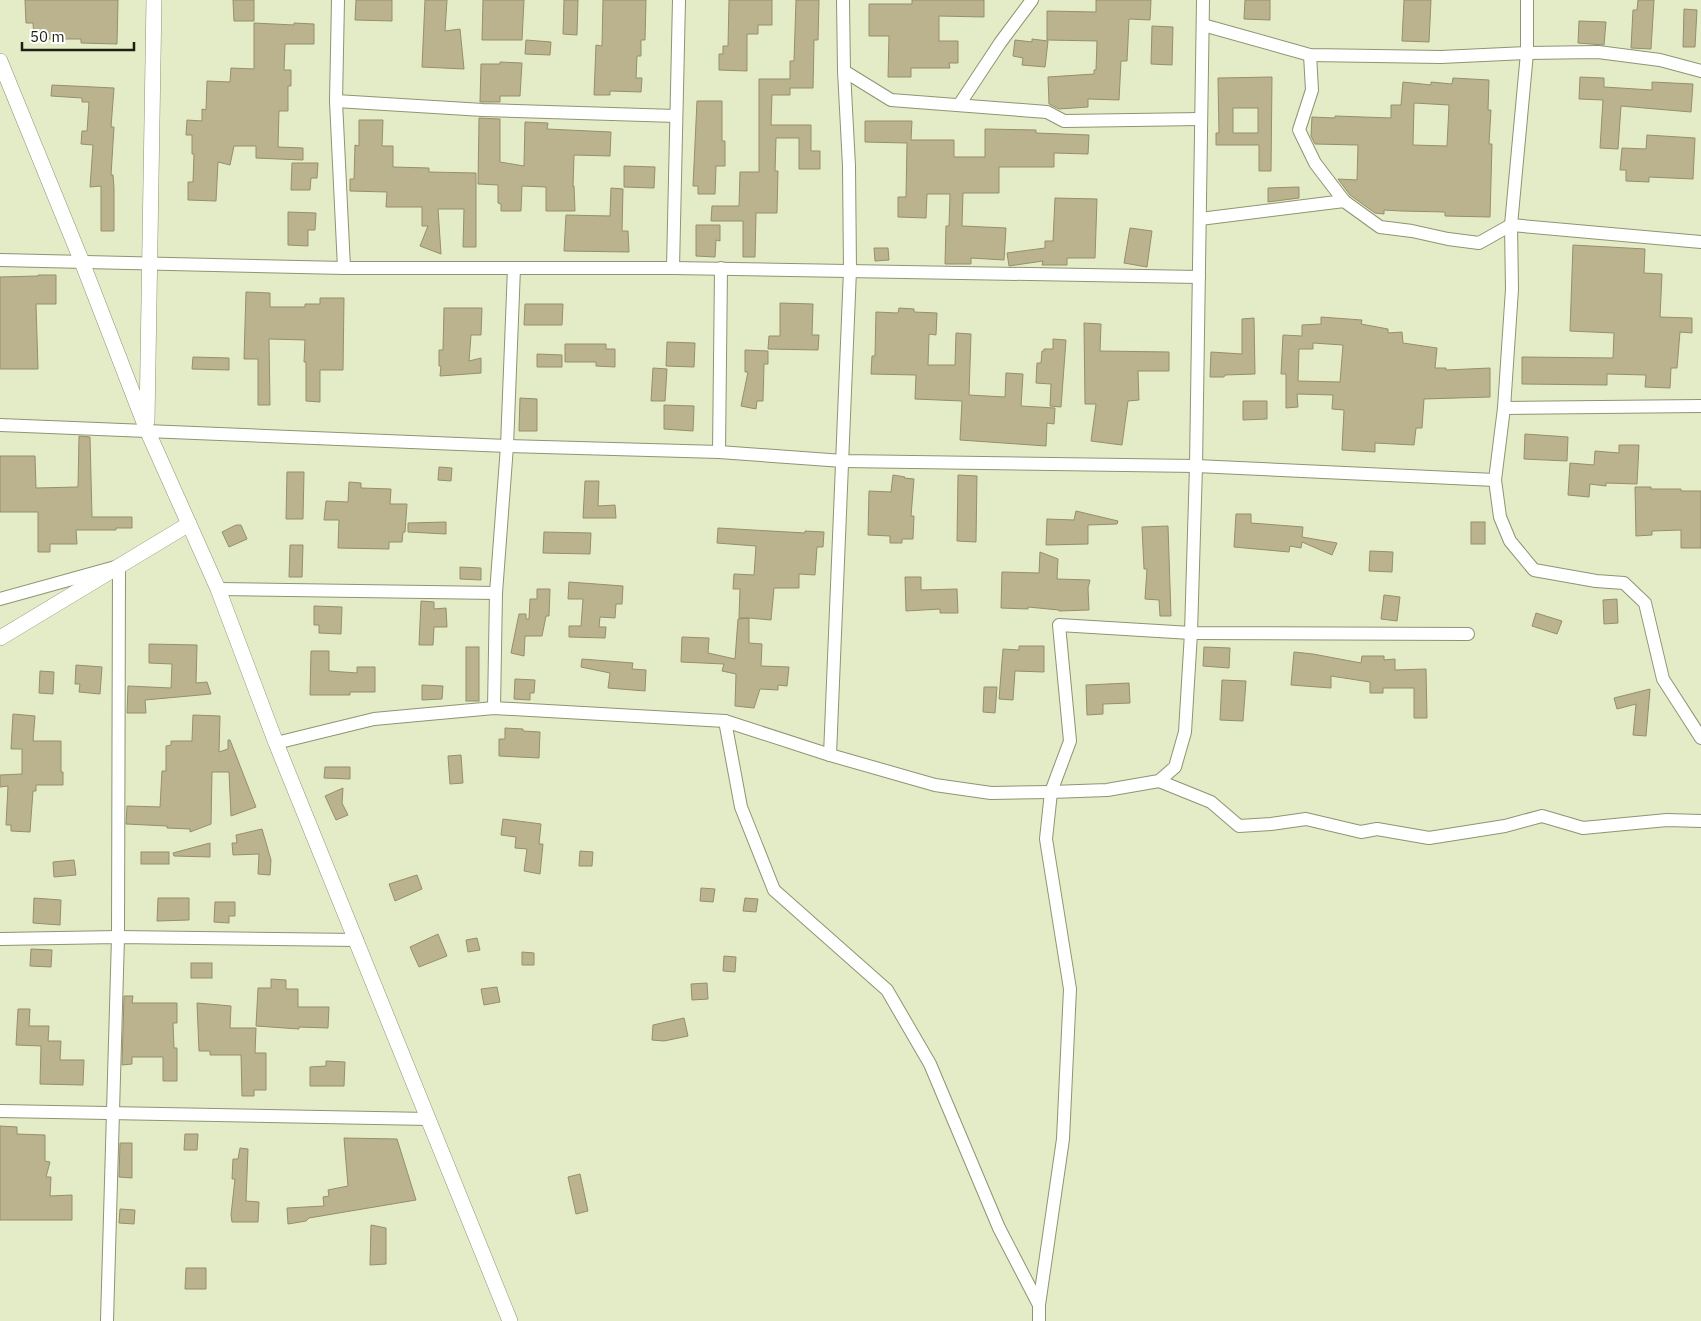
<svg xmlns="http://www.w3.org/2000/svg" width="1701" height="1321" viewBox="0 0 1701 1321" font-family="'IBM Plex Sans',sans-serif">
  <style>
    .building { fill: #bab38e; stroke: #968f6b; fill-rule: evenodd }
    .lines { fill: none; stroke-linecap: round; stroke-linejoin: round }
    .minor-casing { stroke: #8d9572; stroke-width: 14 }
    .tertiary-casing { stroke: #8d9572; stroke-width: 16 }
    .minor { stroke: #fff; stroke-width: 12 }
    .tertiary { stroke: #fff; stroke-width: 15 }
  </style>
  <rect width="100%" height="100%" fill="#e3ecc6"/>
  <!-- building -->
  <g class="building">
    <path d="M25 0H118L117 44 81 43V39H34L33 23H26Z"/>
    <path d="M233 0H254V21H234Z"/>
    <path d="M356 0H392V21L355 20Z"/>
    <path d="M425 0H447L445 31 460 29 464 69 422 67Z"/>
    <path d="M483 0H524L522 40H482Z"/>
    <path d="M564 0H578L577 35 563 34Z"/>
    <path d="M603 0H646L645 40H641V56H637L636 78H642L641 92 610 91V95H594L596 45 602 46Z"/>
    <path d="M729 0H772V25H758V34H747V71L719 70V54H723V46H728Z"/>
    <path d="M796 0H819L818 40H814L813 88H790V95H772L771 125H811V151H820V169H799V138H776L775 171H778L777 213H756L755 257H743V221H711L712 206H739L740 172H759V79H790V61H794Z"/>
    <path d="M912 0H984V17L939 16V41H958V63H949L950 68H911V77H888L889 36H869V4H912Z"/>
    <path d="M1096 0H1151L1150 20 1129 19 1127 61H1121L1119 100 1088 99V107L1059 109 1049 104 1048 77 1094 74V70H1096L1097 41 1047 40V11L1096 12Z"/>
    <path d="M1245 0H1270V20L1244 19Z"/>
    <path d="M1404 0H1431L1429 42 1402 41Z"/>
    <path d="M1638 0H1654L1651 49 1631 48 1633 10H1637Z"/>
    <path d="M1684 9 1697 10 1695 47H1683Z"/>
    <path d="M1579 21 1606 22 1604 45 1578 43Z"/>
    <path d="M254 23 294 25V23L314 24V44H285L284 70H291V86H288V111H279L278 147 303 148V160L256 158V146H234L230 165 218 162 216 201 188 200V182H193L194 154H192V135H186L187 120 202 121V109L206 110 207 81 230 82 231 68 254 69Z"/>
    <path d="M1152 26 1173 27 1172 65 1151 64Z"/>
    <path d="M1032 39 1048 41 1045 67 1022 65 1023 58 1013 56 1015 40 1032 42Z"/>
    <path d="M526 40 551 42 550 55 525 54Z"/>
    <path d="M500 62 522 63 520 96H500V102H480L481 64H500Z"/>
    <path d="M1272 77 1271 171H1259V145H1216V133H1219L1218 78ZM1233 108H1258V133H1233Z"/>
    <path d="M1580 77 1604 78V87L1652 90V82L1693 84 1691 112 1621 106 1618 149 1600 148 1603 100 1579 99Z"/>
    <path d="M1453 78 1489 80 1488 110H1491L1489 144H1492L1490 217 1445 216V212L1401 211 1384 210V214L1375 213 1350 195 1338 179 1357 180 1358 145 1315 144 1311 136 1312 117 1335 118V116L1391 118V105H1401L1403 82 1431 85V82L1452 84ZM1414 103 1449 105 1447 146 1413 145Z"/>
    <path d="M52 85 114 88 111 127H114L111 175H113L114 188V231H101V186L90 187 93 145 81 144 82 131H87L89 102H82V98L51 96Z"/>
    <path d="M697 101H722V141H725V166H716L715 194H698V186H693Z"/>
    <path d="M479 118 500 119V162L524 166 525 122 548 123 547 129 611 132 610 156 574 155 573 187 574 186 575 211H546V187L522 186 521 211H501V204L498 203V185L478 184Z"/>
    <path d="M359 120H383L382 146H393V167L429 168V172L476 173V247H463L464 209H438L441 254 420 246 428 226H422V207H386L387 192 350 191V179H354L355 145 359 146Z"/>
    <path d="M865 121H912L911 140H954V157H985V129L1036 130V133L1089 135 1088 154 1054 153V167H999V193H963L962 226 1006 228 1004 260 971 258V264H945L946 226H949L950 194H927L926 218 898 217V197H906L907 143 865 142Z"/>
    <path d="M1647 135 1695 138 1693 179 1649 177V182L1626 181V170H1620L1622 148 1646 149Z"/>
    <path d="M292 163H318L317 178H311L310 190H291Z"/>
    <path d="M624 166 655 167 654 188 624 187Z"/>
    <path d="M1299 187V198L1268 202V188Z"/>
    <path d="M611 188 623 189 622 231H628L629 252 564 251 566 215 610 216Z"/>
    <path d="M1055 198 1097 199 1095 258H1067V265H1042L1043 261 1009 266 1007 253 1045 248V241H1053Z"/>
    <path d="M288 212 316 213 315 230H308V246L288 245Z"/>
    <path d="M696 225H720V241L716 240 715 257 696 256Z"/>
    <path d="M1130 228 1152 231 1147 267 1124 263Z"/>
    <path d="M1573 245 1645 249 1644 273 1662 274 1660 317 1692 318V333L1680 332 1677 368H1671L1670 388 1645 387 1646 375 1607 374V385L1522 384V357L1613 358 1614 333 1570 331Z"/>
    <path d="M874 248H888L889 260 875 261Z"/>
    <path d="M38 275H56V304H36L38 369H0V277L38 276Z"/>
    <path d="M246 292 270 293V307H305V304H320V298H344L343 370H320V402L306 401V362H304L305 340 269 339 270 405H258V359H244Z"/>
    <path d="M780 303 813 304 812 335H819L818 350 768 349 769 336H780Z"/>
    <path d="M525 304H563L562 325H524Z"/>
    <path d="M444 308H482L481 335H471L469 361 481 358V373L440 376 441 366H439V350H443Z"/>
    <path d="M899 308 914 309V312L937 313 936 335 929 334 928 365H955L956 333 971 334 969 395 1005 397 1006 373 1023 374 1021 406 1055 408 1054 424 1047 423 1046 446 960 440 962 401 915 399 916 375 871 374 872 356H875L876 312 898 313Z"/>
    <path d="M1321 317 1362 320 1361 324 1388 329V333L1402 332 1403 343 1437 348 1435 368H1446V370L1490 368V397L1424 399 1422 428H1416L1414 445 1375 443V452L1342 450 1344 410 1332 409 1333 395 1297 394 1298 407 1286 408V374H1281L1283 335 1302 336V325L1321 324ZM1313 343 1343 345 1340 382 1298 381 1299 349H1313Z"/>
    <path d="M1254 318 1255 374 1225 375 1224 377H1210L1211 352 1242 354V319Z"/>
    <path d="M1084 323 1101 324 1100 351 1169 352V371H1138L1139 400 1128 401 1122 445 1091 441 1096 404H1085Z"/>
    <path d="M1053 339 1066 340 1061 407 1050 406 1051 384 1036 383 1037 363H1041L1042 351H1044V349H1053Z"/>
    <path d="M667 342 695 343 694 367 666 366Z"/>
    <path d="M565 344H606V349H615V367L596 366V362H565Z"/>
    <path d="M745 350 768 351V364H764L763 401H757L756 409 741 406 748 372H745Z"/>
    <path d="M537 354 562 355V367H537Z"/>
    <path d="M193 357 229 358V370L192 369Z"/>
    <path d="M653 368 667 369 665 401H651Z"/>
    <path d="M520 398 537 399V431H519Z"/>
    <path d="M1243 401H1267V419L1243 420Z"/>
    <path d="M664 405 694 406 693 431 664 429Z"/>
    <path d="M1525 434 1568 437 1567 461 1524 459Z"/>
    <path d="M79 436 90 437 92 517H132V528H116V530H76L77 544H50V552H38V512H0V456H35L36 488 78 487Z"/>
    <path d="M1619 445H1639L1637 484 1606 483V486L1590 484 1589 497 1568 495 1570 463 1594 465 1595 451 1619 453Z"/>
    <path d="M439 467 452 468 451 481 438 480Z"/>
    <path d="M287 472H304L303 519H286Z"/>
    <path d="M893 475 905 477 904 478 914 479 911 516H914L913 539H902V543H890V536L868 535 869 491 891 492Z"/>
    <path d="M958 475 977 476 976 542 957 541Z"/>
    <path d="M585 481H599L598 506 615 505 616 518H583Z"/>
    <path d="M349 482 361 483V488L391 489 390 504H407L405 532H403L402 542H389V549L338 548 339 520H324L326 501 348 502Z"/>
    <path d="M1635 487H1651V489H1681V491H1701V548H1681V530L1652 531V535L1636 536Z"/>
    <path d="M1076 511 1118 521 1117 524 1088 525V544L1046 545 1047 519 1074 520Z"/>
    <path d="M1236 514H1251V523L1303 527 1302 537 1337 543 1332 555 1302 542 1301 548 1290 546 1289 552 1234 547Z"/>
    <path d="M446 522V534L408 532V523Z"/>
    <rect x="1471" y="522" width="14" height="22"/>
    <path d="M236 525H241L247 539 229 547 222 532Z"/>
    <path d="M1168 526 1171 616H1160L1159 600 1145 599 1147 569H1144L1142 527Z"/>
    <path d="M718 528 805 533V531L824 532 823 547H817L815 575 799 574V588H774L771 620 749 618V643L762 644 761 666 789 667 787 686 778 685V690L760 689 754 708 735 706 736 674 722 671 724 664 681 662 682 637 709 638 708 653 735 659 738 619 749 618H739L740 589H733L734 574 754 575 756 546 717 543Z"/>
    <path d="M544 532 591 533 590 554 543 553Z"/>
    <path d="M290 545H303L302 577H289Z"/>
    <path d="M1370 551 1393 552 1392 572 1369 571Z"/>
    <path d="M1040 552 1058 559 1057 579 1090 580 1088 588 1089 610 1059 611V610L1028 607V609L1001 608 1002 572 1039 573Z"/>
    <path d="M460 567 481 568V580L460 579Z"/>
    <path d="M905 577H921V590L957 589 958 613H940V609L906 611Z"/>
    <path d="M569 582 623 586 622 604H616L615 618 600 617 599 627H606L605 638 569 637V626H581L583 599H568Z"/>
    <path d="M537 589H550L549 616H546L542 636H525L524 656 511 653 519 614H526V619H529L530 599H537Z"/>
    <path d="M1384 595 1400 597 1397 621 1381 619Z"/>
    <path d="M1617 599 1618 623 1604 624 1603 600Z"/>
    <path d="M421 601 434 602V609L446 608 447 627H434L433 645H419Z"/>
    <path d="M314 606 342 607 341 634 319 633V625H314Z"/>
    <path d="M1536 613 1562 621 1557 634 1532 626Z"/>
    <path d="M149 644 197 645 196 683 207 682 211 694 145 700 146 713H127L128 686 171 688 172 664 149 663Z"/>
    <path d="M1019 646H1044V672L1015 671 1013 700 999 699 1003 649 1019 650Z"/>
    <rect x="466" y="647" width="13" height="54"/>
    <path d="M1204 647 1230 648 1229 668 1203 666Z"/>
    <path d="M311 651H329V671L357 673V667H375V692H350V695H310Z"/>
    <path d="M1294 652 1313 654 1361 663 1362 656H1384V660L1395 659V670L1426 669 1427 718H1414V688H1383V693H1370V682L1331 676V688L1291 685Z"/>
    <path d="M582 659 633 663 632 669 646 670 645 691 608 688 610 673 581 667Z"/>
    <path d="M76 665 102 667 100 694 79 692 80 684H75Z"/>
    <path d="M40 671 54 672 53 694 39 693Z"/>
    <path d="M515 679 535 680 534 693H530V700L514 699Z"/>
    <path d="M1222 680 1246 681 1243 721 1220 720Z"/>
    <path d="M1129 683 1130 703 1103 704V714L1087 715 1086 685Z"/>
    <path d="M422 685 443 686 442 699 422 700Z"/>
    <path d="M984 687H997L995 713 983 712Z"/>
    <path d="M1650 689 1646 736 1633 735 1636 704 1617 709 1614 698Z"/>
    <path d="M13 714 35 716 33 741H61V772H63V785H36V791H33L30 832 11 831V825H6L8 786 0 787V775L22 774V749H11Z"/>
    <path d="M193 715 220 716 219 752 228 749V740H230L256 807 231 816 229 772H212L211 824 190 832V829L167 828V826L126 824 127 806 160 807 162 771H166V746L171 745V741H192Z"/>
    <path d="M505 728 523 729V731L540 732 539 758 499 756V739H505Z"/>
    <path d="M461 755 463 783 450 784 448 756Z"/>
    <path d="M325 767H350V779L324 778Z"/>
    <path d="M343 788 342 803 348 815 336 820 325 796Z"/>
    <path d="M503 819 541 824 539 844H543L540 874 524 871 527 849 515 848 516 837 501 835Z"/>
    <path d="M262 829 271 860 270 875 258 874 259 854 233 855 232 843H237L236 835Z"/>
    <path d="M210 843V857L174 856 173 853Z"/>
    <path d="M580 851 593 852 592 866H579Z"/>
    <rect x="141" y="852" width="28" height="12"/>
    <path d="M74 860 76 875 54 877 53 862Z"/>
    <path d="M417 875 422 889 395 901 389 884Z"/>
    <path d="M701 888 715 889 713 902 700 901Z"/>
    <path d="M34 898 61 900 60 925 33 923Z"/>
    <path d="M158 898H189V920L157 921Z"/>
    <path d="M745 898 758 899 756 912 743 911Z"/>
    <path d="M215 902H235V916H229V923L214 922Z"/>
    <path d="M438 934 447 956 419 967 410 947Z"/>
    <path d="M477 938 480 950 468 952 466 940Z"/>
    <path d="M31 949 52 950 51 967 30 966Z"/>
    <path d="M522 952 534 953V965H522Z"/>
    <path d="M724 956 736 957 735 972 723 971Z"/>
    <rect x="191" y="963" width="21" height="15"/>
    <path d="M271 979 286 980V989H298V1007H329L328 1028 299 1027V1029L256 1026 258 988H271Z"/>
    <path d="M707 983 708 999 692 1000 691 984Z"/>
    <path d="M497 987 500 1002 484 1005 481 989Z"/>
    <path d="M124 996H133L132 1003H177V1023H173L174 1048H177V1081H163V1057H132V1064L122 1065Z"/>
    <path d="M197 1003 231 1006 230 1028H256L255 1053H266V1090H254V1096H242L241 1055H210V1051H199Z"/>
    <path d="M18 1009H30L29 1026H49L48 1041H61L60 1060H84L83 1085 40 1084 41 1046 16 1045Z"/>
    <path d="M684 1018 688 1036 664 1041 652 1040 653 1025Z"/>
    <path d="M326 1061 345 1062 344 1086H310V1067L326 1066Z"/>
    <path d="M0 1126 17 1127V1134L45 1135V1161L50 1162 46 1177H51L50 1196 72 1195V1220H0Z"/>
    <path d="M185 1134H198L197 1150H184Z"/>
    <path d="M344 1138 397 1139 416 1200 309 1218 306 1221 288 1224 287 1208 324 1206 323 1197 329 1196 328 1190 348 1186Z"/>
    <path d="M120 1143H132V1178L119 1177Z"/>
    <path d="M240 1148 248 1149 246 1201 259 1202 258 1222H232L231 1215 235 1179H232L233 1159H238Z"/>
    <path d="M580 1174 588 1211 576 1214 568 1177Z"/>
    <path d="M120 1209 135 1210 134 1224 119 1223Z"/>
    <path d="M371 1225 386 1228V1264L370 1265Z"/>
    <path d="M186 1268H206V1289H185Z"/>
  </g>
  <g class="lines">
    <defs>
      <g id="minor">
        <path d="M338 0 336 101 344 268"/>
        <path d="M1527 0V53L1511 225 1512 289 1504 408 1701 406"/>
        <path d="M1203 25 1310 55 1441 57 1527 53 1598 52 1660 60 1701 71"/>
        <path d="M1310 55 1312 90 1299 130 1315 163 1344 201"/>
        <path d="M844 71 891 100 1047 112 1064 121 1201 119"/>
        <path d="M336 101 483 110 676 116"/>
        <path d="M959 105 1000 43 1032 0"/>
        <path d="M1200 219 1344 201 1380 227 1412 231 1448 239 1479 243 1511 225 1701 242"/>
        <path d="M0 260 344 268H673L1199 277"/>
        <path d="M673 268 679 0"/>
        <path d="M1504 408 1495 480 1500 517 1510 541 1534 570 1596 581 1624 583 1645 603 1663 679 1701 738"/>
        <path d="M0 425 507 446 719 452 843 461 1196 466 1495 480"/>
        <path d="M719 452 721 268"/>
        <path d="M218 589 496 593"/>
        <path d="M0 599 119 566 118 937 107 1321"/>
        <path d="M494 708 496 593 507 446 514 268"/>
        <path d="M725 721 741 807 774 890 887 990 930 1064 999 1228 1039 1305"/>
        <path d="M276 743 374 719 494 708 725 721 830 755 935 785 991 793 1051 792 1107 790 1159 781 1175 767 1185 732 1191 633 1196 466 1203 0"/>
        <path d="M830 755 850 270 849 166 844 71 843 0"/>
        <path d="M1159 781 1211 802 1239 826 1271 824 1306 819 1361 832 1377 829 1429 838 1505 826 1542 816 1583 828 1667 820 1701 821"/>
        <path d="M0 939 118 937 357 940"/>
        <path d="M0 1111 429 1119"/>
        <path d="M1039 1321V1305L1063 1139 1070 989 1046 839 1051 792 1070 741 1059 625 1191 633 1468 634"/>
      </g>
      <g id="tertiary">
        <path d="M0 61 82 262 147 430 218 589 276 743 510 1321"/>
        <path d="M147 421 154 0"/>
        <path d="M0 638 189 524"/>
      </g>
    </defs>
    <!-- minor casing -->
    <use href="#minor" class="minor-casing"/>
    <!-- tertiary casing -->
    <use href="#tertiary" class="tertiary-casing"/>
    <!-- minor -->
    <use href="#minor" class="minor"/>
    <!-- tertiary -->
    <use href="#tertiary" class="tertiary"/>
  </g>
  <!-- scale -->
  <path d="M22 42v8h112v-8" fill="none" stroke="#1c1f11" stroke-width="2.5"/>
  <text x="30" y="42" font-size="15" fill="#1c1f11" stroke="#ffffff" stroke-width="4" paint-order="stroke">50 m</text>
</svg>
